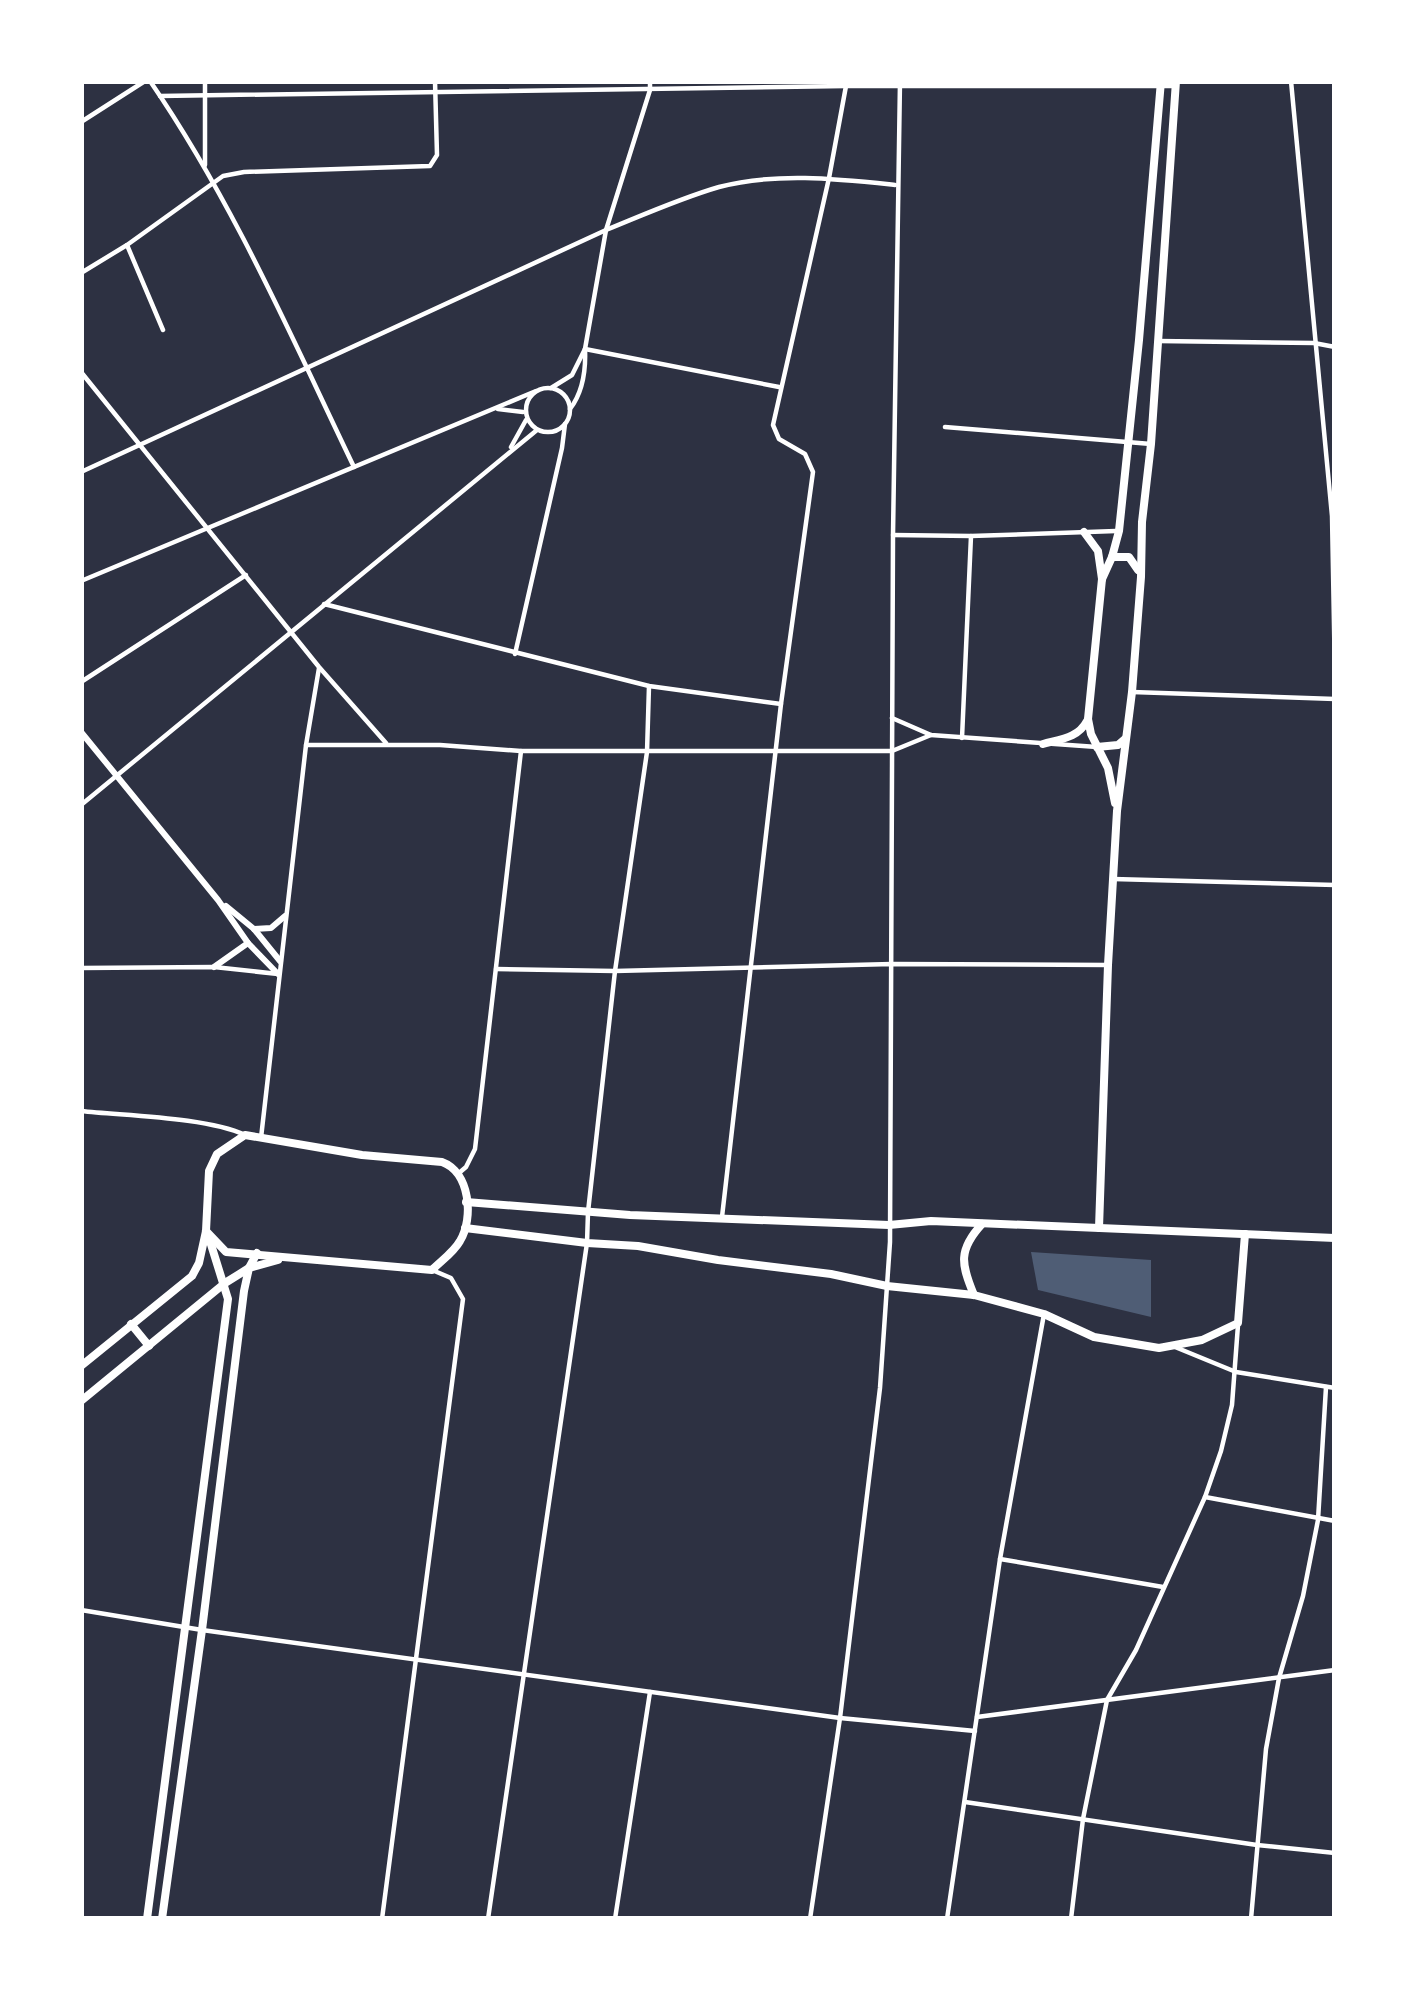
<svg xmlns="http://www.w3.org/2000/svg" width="1416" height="2000" viewBox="0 0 1416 2000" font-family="'Varela Round',sans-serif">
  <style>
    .water { fill: #4f5d75 }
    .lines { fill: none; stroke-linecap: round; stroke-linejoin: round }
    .minor { stroke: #fff; stroke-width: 4.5 }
    .tertiary { stroke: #fff; stroke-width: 6 }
    .secondary { stroke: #fff; stroke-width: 8 }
  </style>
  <rect width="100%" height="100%" fill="#2d3142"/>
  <!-- water -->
  <path class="water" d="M1031 1252 1151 1260V1317L1038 1290Z"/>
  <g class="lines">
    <!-- minor -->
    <g class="minor">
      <path d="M150 81C233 202 291 336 354 467"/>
      <path d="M1291 81 1332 516 1335 680"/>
      <path d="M160 96 846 86H1176"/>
      <path d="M81 122 145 81"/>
      <path d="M205 165V81"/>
      <path d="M127 245 163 330"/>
      <path d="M81 273 127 245 223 176 244 172 430 166 437 155 435 81"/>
      <path d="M1158 341 1314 343 1335 347"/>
      <path d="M585 349 779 387"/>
      <path d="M81 372 319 667 386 743"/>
      <circle cx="548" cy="410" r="22"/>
      <path d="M551 388 572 375 585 349"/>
      <path d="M498 409 523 412"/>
      <path d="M570 409C583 392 586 371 585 349L606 230 650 90V81"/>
      <path d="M945 427 1151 444"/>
      <path d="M511 447 526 420"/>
      <path d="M81 472 606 230C643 215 681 198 719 187 776 172 838 179 895 185"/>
      <path d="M893 535 971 536 1116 531"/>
      <path d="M81 581 536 391"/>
      <path d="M324 604 649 686 781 704"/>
      <path d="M515 654 562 448 565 424"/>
      <path d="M81 682 246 575"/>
      <path d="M1132 692 1335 699"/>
      <path d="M892 718 931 735 1097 747"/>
      <path d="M962 738 971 536"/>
      <path d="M306 745H440L521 751H892L931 735"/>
      <path d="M81 805 537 430"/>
      <path d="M1113 879 1335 885"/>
      <path d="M81 968 214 967 278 974"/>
      <path d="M496 969 615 971 892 964 1108 965"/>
      <path d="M81 1111C126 1116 206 1117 245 1135"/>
      <path d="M261 1138 306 745 319 668"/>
      <path d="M459 1173 466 1167 475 1149 521 751"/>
      <path d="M722 1217 781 704 813 472 805 454 779 439 773 425 829 178 846 86"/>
      <path d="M1175 1347 1236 1372 1335 1388"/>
      <path d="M1205 1497 1335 1521"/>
      <path d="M1000 1559 1163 1587"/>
      <path d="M81 1610 202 1630 840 1718 975 1731"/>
      <path d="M977 1717 1335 1670"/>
      <path d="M965 1802 1257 1845 1335 1853"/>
      <path d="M382 1919 463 1299 451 1278 432 1270"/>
      <path d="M488 1919 587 1243 588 1212 615 971 647 752 649 686"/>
      <path d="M615 1919 650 1692"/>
      <path d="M810 1919 840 1718 880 1388 890 1242 893 535 900 81"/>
      <path d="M947 1919 1000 1559 1044 1314"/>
      <path d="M1071 1919 1083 1819 1107 1700 1136 1650 1205 1497 1221 1451 1232 1405 1238 1325"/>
      <path d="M1251 1919 1266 1749 1279 1678 1303 1596 1318 1520 1326 1387"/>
    </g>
    <!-- tertiary -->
    <g class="tertiary">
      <path d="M81 732 218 900 248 943 278 974"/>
      <path d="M226 906 254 929 280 961"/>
      <path d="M254 929 271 928 285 916"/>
      <path d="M214 967 248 943"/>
    </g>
    <!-- secondary -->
    <g class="secondary">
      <path d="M1084 532 1098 551 1102 579"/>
      <path d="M1112 557H1129L1138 570"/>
      <path d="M1043 744C1061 739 1078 738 1087 721"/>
      <path d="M1097 747 1118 745 1125 739"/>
      <path d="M1115 803 1108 768 1091 734 1088 719 1102 579 1112 557 1119 531 1139 340 1161 81"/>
      <path d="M466 1202 630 1215 889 1225 931 1221 1335 1238"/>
      <path d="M465 1228 587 1243 638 1246 718 1260 831 1274 887 1286 974 1295 1044 1314 1094 1337 1159 1348 1202 1340 1238 1323 1245 1234"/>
      <path d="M1099 1228 1108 965 1117 811 1132 692 1141 577 1142 522 1151 444 1176 81"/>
      <path d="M974 1295C961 1264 958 1250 982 1224"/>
      <path d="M131 1324 149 1346"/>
      <path d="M81 1366 192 1276 199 1263 206 1231 209 1171 217 1154 245 1135 362 1155 442 1162C470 1172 474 1218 460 1241 454 1252 441 1261 432 1270L226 1252 206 1231"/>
      <path d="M81 1401 225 1283 249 1268 278 1260"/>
      <path d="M147 1919 228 1299 209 1238"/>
      <path d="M162 1919 202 1630 244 1291 249 1268 257 1253"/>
    </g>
  </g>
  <!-- border -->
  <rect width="1416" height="2000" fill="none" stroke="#ffffff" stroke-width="168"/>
</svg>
